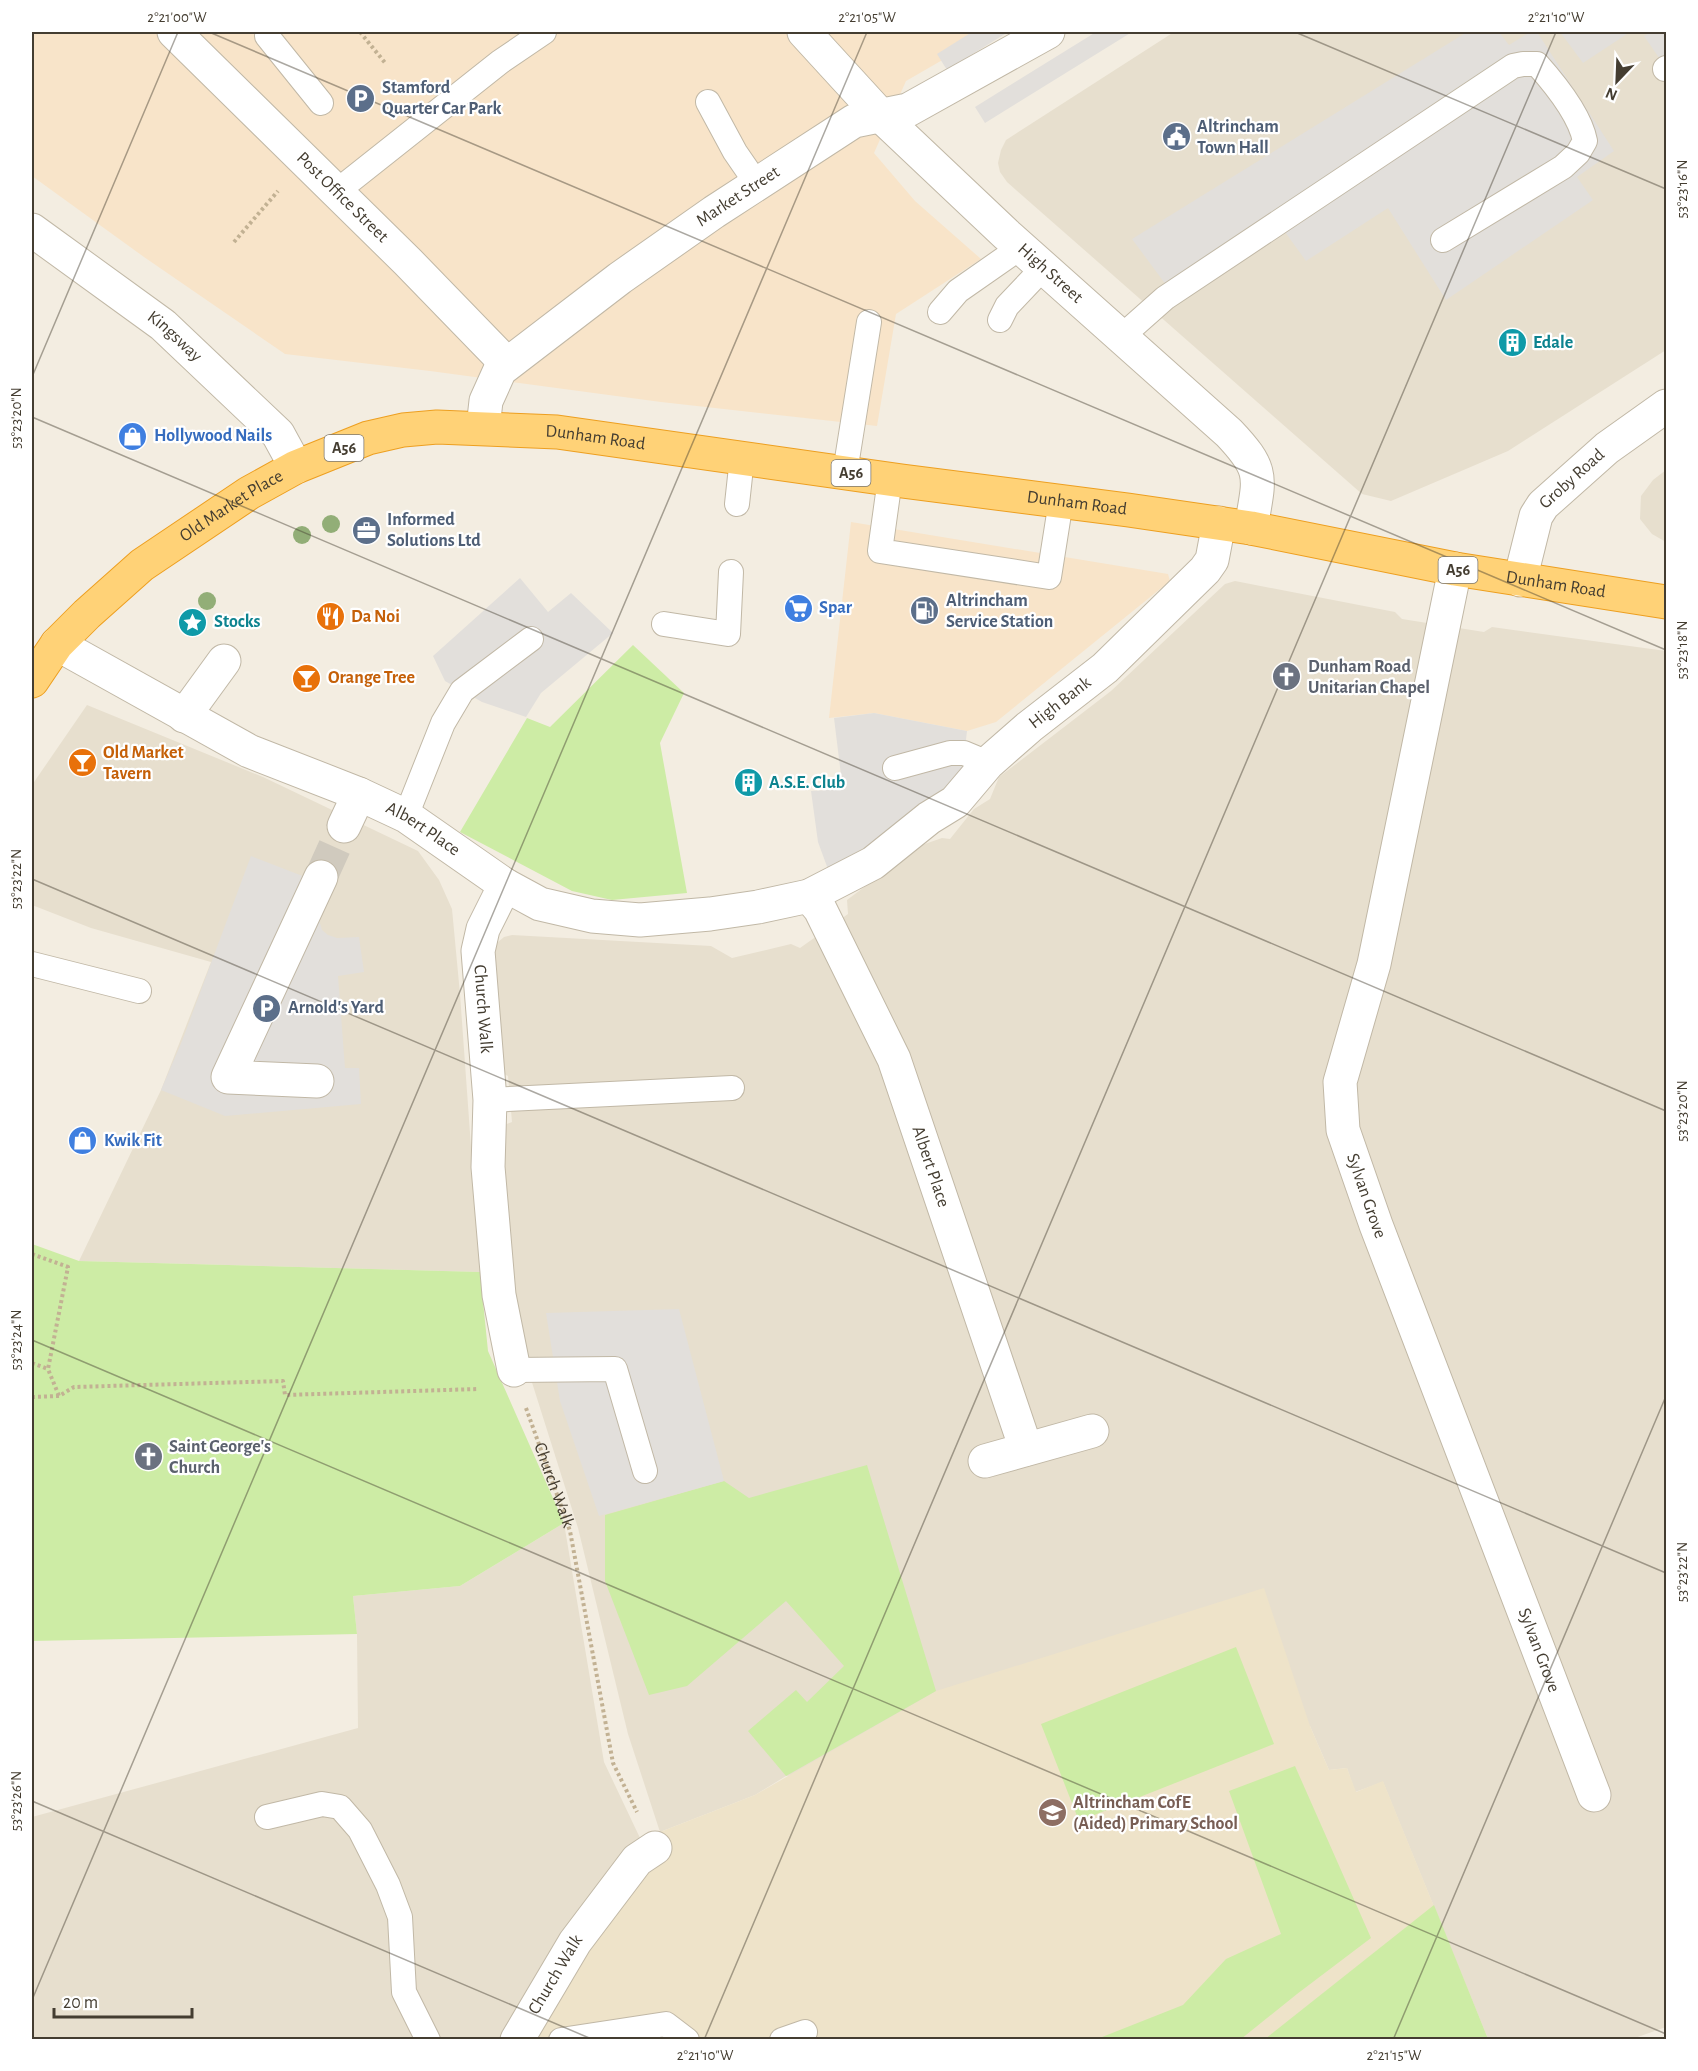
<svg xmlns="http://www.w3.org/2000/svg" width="1698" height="2071" viewBox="0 0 1698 2071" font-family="'Alegreya Sans',sans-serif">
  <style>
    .residential { fill: #e7dfce }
    .commercial { fill: #f8e4c9 }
    .education { fill: #eee3c9 }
    .green { fill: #cdeca5 }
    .parking { fill: #e2dfdb }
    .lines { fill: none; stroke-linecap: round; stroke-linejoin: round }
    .minor-tunnel { stroke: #d0cabe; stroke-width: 33; stroke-dasharray: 33 16; stroke-linecap: butt }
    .service-casing { stroke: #c1b8a6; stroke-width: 26 }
    .minor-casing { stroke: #c1b8a6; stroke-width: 35 }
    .trunk-casing { stroke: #ed9f20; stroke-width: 35 }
    .path { stroke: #c2b193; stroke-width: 4; stroke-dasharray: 3 3; stroke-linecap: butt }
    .service { stroke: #fff; stroke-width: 24 }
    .minor { stroke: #fff; stroke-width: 33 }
    .trunk { stroke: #ffd277; stroke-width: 33 }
    .tree { fill: #92ae77 }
    .ticks { fill: none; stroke: #443d31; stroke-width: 1.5; stroke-opacity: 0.45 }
    .labels { text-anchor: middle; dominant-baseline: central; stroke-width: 4.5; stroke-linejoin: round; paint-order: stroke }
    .shield { fill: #fff; stroke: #7c776f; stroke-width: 1.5 }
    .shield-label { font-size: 16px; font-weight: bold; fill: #443d31 }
    .service-label { font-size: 18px; font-weight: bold; fill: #4e5e75; stroke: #fff; text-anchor: start }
    .street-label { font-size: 18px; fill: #443d31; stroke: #fff }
    .culture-label { font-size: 18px; font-weight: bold; fill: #0d838f; stroke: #fff; text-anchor: start }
    .shop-label { font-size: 18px; font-weight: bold; fill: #366cbe; stroke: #fff; text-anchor: start }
    .food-label { font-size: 18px; font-weight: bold; fill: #c56008; stroke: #fff; text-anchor: start }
    .worship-label { font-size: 18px; font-weight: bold; fill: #5b616d; stroke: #fff; text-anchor: start }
    .education-label { font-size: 18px; font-weight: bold; fill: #785e54; stroke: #fff; text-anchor: start }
    .neatline { fill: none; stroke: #443d31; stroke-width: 2 }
    .ticks-label { font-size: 15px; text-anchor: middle; fill: #443d31 }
  </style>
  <rect width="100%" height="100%" fill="#f3ede1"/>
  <!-- residential -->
  <g class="residential">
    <path d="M1174 32H1666V350L1508 451 1391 501 1362 494 1007 182 1000 172 998 163 1001 150 1006 140Z"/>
    <path d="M1666 470V542L1652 534 1640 519 1641 496 1653 480Z"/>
    <path d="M1235 581 1395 612 1402 619 1484 632 1492 627 1666 651V2027L1632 2039H1488L1383 1782 1355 1792 1347 1768 1329 1770 1310 1726 786 1776 755 1795 660 1832 628 1734 578 1528 523 1354 509 1300 501 1129 504 1125 512 1122 508 1076 502 1073 499 1067 494 948 498 942 504 937 512 935 711 946 732 958 791 944 800 948 848 914 847 900 919 846 942 838 950 839 974 809 990 799 999 777 1111 691 1225 584Z"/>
    <path d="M87 705 263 777 418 851 439 880 452 909 460 994 480 1272 79 1261 161 1090 211 962 91 928 32 905V785Z"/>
    <path d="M564 1523 604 1762 640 1838 510 2039 32 2040V1817L358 1728 357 1634 353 1596 460 1586Z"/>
  </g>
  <!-- commercial -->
  <g class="commercial">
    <path d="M32 32H991L906 81 874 153 915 201 981 259 896 314 877 426 661 402 430 371 285 354 144 257 32 176Z"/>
    <path d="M851 522 1168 574 1170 581 996 722 967 731 874 713 829 718Z"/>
  </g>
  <!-- education -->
  <path class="education" d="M1264 1588 1310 1726 1329 1770 1347 1768 1356 1792 1383 1781 1488 2039 526 2040 641 1867 669 1857 660 1832 755 1795 936 1691Z"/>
  <!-- green -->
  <g class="green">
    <path d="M633 645 684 693 660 743 687 893 612 900 572 891 460 832 527 718 550 727Z"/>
    <path d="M32 1244 79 1261 480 1272 488 1351 564 1523 460 1586 353 1596 357 1634 32 1641Z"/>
    <path d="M867 1465 936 1691 786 1776 748 1731 796 1690 807 1702 844 1666 786 1601 687 1686 649 1695 605 1581V1515L724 1481 749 1498Z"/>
    <path d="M1236 1647 1274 1744 1079 1821 1041 1724Z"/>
    <path d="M1295 1766 1371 1938 1297 1994 1241 2039H1097L1183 2005 1226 1959 1281 1934 1229 1791Z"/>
    <path d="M1434 1905 1488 2039H1265Z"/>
  </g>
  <!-- parking -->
  <g class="parking">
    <path d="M972 32H1008L947 70 937 54Z"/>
    <path d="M1096 32H1132L985 123 975 107Z"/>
    <path d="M1467 32H1499L1509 45 1530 32H1537L1614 151 1577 177 1593 200 1446 300 1388 208 1306 261 1285 232 1178 301 1132 239Z"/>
    <path d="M1560 32H1630L1583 63Z"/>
    <path d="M1651 32H1666V68L1644 36Z"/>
    <path d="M520 578 548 612 571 593 613 633 541 693 526 717 482 702 445 681 433 656Z"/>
    <path d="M874 713 967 731 962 774 898 829 829 872 818 842 811 791 845 789 841 775 834 718Z"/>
    <path d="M251 856 326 885 317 913 322 930 328 935 337 938 359 937 364 972 338 976 345 1068H359L361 1104 225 1116 161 1090 182 1041Z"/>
    <path d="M679 1309 724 1481 599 1516 560 1401 546 1313Z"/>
  </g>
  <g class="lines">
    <!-- minor-tunnel -->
    <path class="minor-tunnel" d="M321 877 344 826"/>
    <defs>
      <g id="service">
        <path d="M267 36 321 103"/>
        <path d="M1665 69 1666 68"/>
        <path d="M708 102 735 152 757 184"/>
        <path d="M336 192 500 62 544 32"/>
        <path d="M940 312 958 291 1021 247"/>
        <path d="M1000 320 1007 306 1043 268"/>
        <path d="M1121 337 1165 298 1513 66 1523 64H1537C1554 83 1580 115 1585 141L1578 153 1563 167 1443 240"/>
        <path d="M845 472 869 322"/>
        <path d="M890 479 880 551 1049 577 1061 501"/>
        <path d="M737 504 742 458"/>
        <path d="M664 624 728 634 731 572"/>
        <path d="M895 768 950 753H964L988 763"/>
        <path d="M406 816 443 723 462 691 531 639"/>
        <path d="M32 964 139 991"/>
        <path d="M490 1100 732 1088"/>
        <path d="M514 1370 615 1369 645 1471"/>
        <path d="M267 1817 322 1804 340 1807 360 1830 388 1885 400 1917 404 1992 428 2040"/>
        <path d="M561 2040 666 2024 687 2040"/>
        <path d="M782 2040 805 2032"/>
      </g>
      <g id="minor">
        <path id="s2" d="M174 32 408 262 507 364"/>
        <path id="s3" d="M804 32 880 115 1007 235 1229 433C1266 472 1259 478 1251 528"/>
        <path id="s4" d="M32 230 163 325 278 434 296 467"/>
        <path id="s5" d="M483 428 486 401 500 370 620 278 714 212 854 121 908 110 1048 32"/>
        <path id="s6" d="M1455 569 1374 964 1340 1082 1343 1130 1376 1225 1594 1795"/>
        <path id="s7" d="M1520 580 1536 516 1543 505 1607 448 1666 406"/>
        <path id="s8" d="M57 644 249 751 359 794 406 816 505 885 540 904 592 916 640 920 710 914 758 907 809 896 873 863 929 818 955 802 988 763 1029 727 1105 668 1205 570 1212 560 1219 523"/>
        <path d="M184 716 224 661"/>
        <path d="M344 826 359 794"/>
        <path id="s9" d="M505 885 483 929 478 951 490 1100 488 1167 499 1295 514 1370"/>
        <path id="s10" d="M809 896 820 909 894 1059 1026 1449"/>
        <path d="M317 1081 228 1077 321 877"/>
        <path d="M985 1461 1092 1431"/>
        <path id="s11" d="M517 2040 575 1942 637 1860 655 1848"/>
      </g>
      <g id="trunk">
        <path id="s12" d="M32 681 57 644 87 614 142 565 249 493 296 467 368 438 403 430 437 427 557 432 902 481 1128 510 1251 528 1455 569 1666 602"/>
      </g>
    </defs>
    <!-- service casing -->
    <use href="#service" class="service-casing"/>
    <!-- minor casing -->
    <use href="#minor" class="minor-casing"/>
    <!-- trunk casing -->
    <use href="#trunk" class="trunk-casing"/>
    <!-- path -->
    <g class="path">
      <path d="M360 32 386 64"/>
      <path d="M234 242 278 191"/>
      <path d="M32 1254 68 1267 48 1369 59 1396"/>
      <path d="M32 1363 48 1369"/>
      <path d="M32 1397 59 1396 74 1387 283 1381 285 1395 478 1389"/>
      <path id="s1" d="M526 1408 570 1531 613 1763 637 1812"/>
      <path d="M32 1560V1651"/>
    </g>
    <!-- service -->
    <use href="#service" class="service"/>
    <!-- minor -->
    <use href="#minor" class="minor"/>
    <!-- trunk -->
    <use href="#trunk" class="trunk"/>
  </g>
  <!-- trees -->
  <g class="tree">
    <circle cx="331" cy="524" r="9"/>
    <circle cx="302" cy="535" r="9"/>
    <circle cx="207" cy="601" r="9"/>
  </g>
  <!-- ticks -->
  <path class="ticks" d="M209 32 1666 650M1295 32 1666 189M32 377 178 32M32 417 1666 1111M32 879 1666 1573M32 1340 1666 2034M32 1801 594 2040M32 2000 867 32M704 2040 1556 32M1393 2040 1666 1396"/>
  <!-- icons -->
  <defs>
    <symbol id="parking-disc" viewBox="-11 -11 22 22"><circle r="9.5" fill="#5c6f8a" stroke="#fff"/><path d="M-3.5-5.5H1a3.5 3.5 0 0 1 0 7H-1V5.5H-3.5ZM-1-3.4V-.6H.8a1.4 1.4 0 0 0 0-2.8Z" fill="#fff"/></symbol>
    <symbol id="civic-disc" viewBox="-11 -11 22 22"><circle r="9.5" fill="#5c6f8a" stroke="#fff"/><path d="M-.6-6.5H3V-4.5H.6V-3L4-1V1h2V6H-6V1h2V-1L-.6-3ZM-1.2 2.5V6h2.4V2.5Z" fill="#fff"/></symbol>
    <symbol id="building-disc" viewBox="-11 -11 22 22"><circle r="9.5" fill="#0f9aa8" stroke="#fff"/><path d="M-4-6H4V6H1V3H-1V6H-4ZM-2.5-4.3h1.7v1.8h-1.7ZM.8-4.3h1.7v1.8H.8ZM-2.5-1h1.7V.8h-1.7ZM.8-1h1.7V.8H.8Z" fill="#fff"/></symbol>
    <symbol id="shop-disc" viewBox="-11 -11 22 22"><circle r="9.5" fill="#3f7fe0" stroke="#fff"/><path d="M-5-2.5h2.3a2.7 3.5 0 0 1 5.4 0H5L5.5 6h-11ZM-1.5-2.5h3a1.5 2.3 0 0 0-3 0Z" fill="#fff"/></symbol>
    <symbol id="office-disc" viewBox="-11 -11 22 22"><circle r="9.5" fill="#5c6f8a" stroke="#fff"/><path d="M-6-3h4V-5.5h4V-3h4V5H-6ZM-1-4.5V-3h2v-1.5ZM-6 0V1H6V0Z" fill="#fff"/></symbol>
    <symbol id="supermarket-disc" viewBox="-11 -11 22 22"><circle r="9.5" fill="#3f7fe0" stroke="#fff"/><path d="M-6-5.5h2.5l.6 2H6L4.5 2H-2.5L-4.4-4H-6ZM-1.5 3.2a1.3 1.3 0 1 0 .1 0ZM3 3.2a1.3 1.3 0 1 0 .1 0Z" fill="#fff"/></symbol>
    <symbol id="fuel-disc" viewBox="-11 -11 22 22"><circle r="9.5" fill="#5c6f8a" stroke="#fff"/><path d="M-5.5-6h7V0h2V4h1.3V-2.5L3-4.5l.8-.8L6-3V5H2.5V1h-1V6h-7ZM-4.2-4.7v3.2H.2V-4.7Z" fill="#fff"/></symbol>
    <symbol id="restaurant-disc" viewBox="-11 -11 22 22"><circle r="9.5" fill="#e8710a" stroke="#fff"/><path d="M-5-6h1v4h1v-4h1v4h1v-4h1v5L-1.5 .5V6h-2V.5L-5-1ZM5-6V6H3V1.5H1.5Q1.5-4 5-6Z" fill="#fff"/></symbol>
    <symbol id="sight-disc" viewBox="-11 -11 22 22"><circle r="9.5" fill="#0f9aa8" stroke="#fff"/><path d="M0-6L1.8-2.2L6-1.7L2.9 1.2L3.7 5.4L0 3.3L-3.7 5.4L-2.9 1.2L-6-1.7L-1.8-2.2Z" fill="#fff"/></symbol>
    <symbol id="church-disc" viewBox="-11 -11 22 22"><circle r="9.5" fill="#6b7280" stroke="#fff"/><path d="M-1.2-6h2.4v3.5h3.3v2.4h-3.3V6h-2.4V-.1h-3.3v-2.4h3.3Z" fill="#fff"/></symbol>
    <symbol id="bar-disc" viewBox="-11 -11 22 22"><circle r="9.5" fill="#e8710a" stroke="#fff"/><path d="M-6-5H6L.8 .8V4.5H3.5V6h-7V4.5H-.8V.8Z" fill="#fff"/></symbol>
    <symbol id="school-disc" viewBox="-11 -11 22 22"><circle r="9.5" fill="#8d6e63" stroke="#fff"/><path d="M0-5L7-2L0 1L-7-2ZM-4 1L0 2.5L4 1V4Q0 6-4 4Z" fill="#fff"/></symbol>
  </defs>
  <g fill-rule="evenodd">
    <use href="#parking-disc" x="344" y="82" width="33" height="33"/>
    <use href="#civic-disc" x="1160" y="120" width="33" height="33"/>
    <use href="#building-disc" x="1496" y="326" width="33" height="33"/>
    <use href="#shop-disc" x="116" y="420" width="33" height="33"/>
    <use href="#office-disc" x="350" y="514" width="33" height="33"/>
    <use href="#supermarket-disc" x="782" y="592" width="33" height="33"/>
    <use href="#fuel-disc" x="908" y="594" width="33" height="33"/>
    <use href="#restaurant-disc" x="314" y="600" width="33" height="33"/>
    <use href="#sight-disc" x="176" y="606" width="33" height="33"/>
    <use href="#church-disc" x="1270" y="660" width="33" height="33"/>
    <use href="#bar-disc" x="290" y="662" width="33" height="33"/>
    <use href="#bar-disc" x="66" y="746" width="33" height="33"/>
    <use href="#building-disc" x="732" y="766" width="33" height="33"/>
    <use href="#parking-disc" x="250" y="992" width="33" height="33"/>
    <use href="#shop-disc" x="66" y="1124" width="33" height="33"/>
    <use href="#church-disc" x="132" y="1440" width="33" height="33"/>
    <use href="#school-disc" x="1036" y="1796" width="33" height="33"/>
  </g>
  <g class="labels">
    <!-- shield labels -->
    <g class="shield">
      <rect x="324.5" y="435" width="39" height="26" rx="4.5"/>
      <rect x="831.5" y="460" width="39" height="26" rx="4.5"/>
      <rect x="1438.5" y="557" width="39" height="26" rx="4.5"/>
    </g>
    <g class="shield-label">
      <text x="344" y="448">A56</text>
      <text x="851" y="473">A56</text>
      <text x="1458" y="570">A56</text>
    </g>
    <!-- service labels -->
    <g class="service-label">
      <text x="382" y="88">Stamford<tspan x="382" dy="21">Quarter Car Park</tspan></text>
      <text x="1197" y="127">Altrincham<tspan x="1197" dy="21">Town Hall</tspan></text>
      <text x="387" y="520">Informed<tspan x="387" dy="21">Solutions Ltd</tspan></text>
      <text x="946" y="601">Altrincham<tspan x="946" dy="21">Service Station</tspan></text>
      <text x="288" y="1008">Arnold's Yard</text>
    </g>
    <!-- street labels -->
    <g class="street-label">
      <text stroke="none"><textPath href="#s2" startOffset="236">Post Office Street</textPath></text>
      <text stroke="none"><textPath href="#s5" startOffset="356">Market Street</textPath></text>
      <text stroke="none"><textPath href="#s3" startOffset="345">High Street</textPath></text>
      <text stroke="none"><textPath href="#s4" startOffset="178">Kingsway</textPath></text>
      <text stroke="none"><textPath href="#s12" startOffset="650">Dunham Road</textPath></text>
      <text stroke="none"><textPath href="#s7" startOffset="118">Groby Road</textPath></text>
      <text stroke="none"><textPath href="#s12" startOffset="1136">Dunham Road</textPath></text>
      <text stroke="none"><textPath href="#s12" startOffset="268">Old Market Place</textPath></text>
      <text stroke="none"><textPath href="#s12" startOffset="1622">Dunham Road</textPath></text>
      <text stroke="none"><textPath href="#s8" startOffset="1142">High Bank</textPath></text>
      <text stroke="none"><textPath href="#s8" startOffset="411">Albert Place</textPath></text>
      <text stroke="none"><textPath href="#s9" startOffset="130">Church Walk</textPath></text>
      <text stroke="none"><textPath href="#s10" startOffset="298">Albert Place</textPath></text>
      <text stroke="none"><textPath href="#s6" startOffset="644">Sylvan Grove</textPath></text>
      <text stroke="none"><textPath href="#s1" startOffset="82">Church Walk</textPath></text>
      <text stroke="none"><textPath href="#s6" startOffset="1130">Sylvan Grove</textPath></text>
      <text stroke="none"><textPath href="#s11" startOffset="76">Church Walk</textPath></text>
    </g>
    <!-- culture labels -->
    <g class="culture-label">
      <text x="1533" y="343">Edale</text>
      <text x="214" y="622">Stocks</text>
      <text x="769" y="783">A.S.E. Club</text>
    </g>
    <!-- shop labels -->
    <g class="shop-label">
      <text x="154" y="436">Hollywood Nails</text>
      <text x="819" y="608">Spar</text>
      <text x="104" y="1141">Kwik Fit</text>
    </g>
    <!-- food labels -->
    <g class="food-label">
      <text x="351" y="617">Da Noi</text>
      <text x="328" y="678">Orange Tree</text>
      <text x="103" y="753">Old Market<tspan x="103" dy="21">Tavern</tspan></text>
    </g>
    <!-- worship labels -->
    <g class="worship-label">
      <text x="1308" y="667">Dunham Road<tspan x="1308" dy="21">Unitarian Chapel</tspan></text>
      <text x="169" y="1447">Saint George's<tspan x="169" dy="21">Church</tspan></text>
    </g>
    <!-- education labels -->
    <g class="education-label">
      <text x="1073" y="1803">Altrincham CofE<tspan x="1073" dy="21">(Aided) Primary School</tspan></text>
    </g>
  </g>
  <!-- border -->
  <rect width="1698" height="2071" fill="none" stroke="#ffffff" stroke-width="66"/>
  <!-- north arrow -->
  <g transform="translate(1617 81) rotate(203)" stroke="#ffffff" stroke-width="4.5" paint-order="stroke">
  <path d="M0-4.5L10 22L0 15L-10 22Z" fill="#443d31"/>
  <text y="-9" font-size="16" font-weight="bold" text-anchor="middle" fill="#443d31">N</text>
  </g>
  <!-- scale -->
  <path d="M54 2008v9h138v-9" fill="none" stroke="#443d31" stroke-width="3"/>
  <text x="63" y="2008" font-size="18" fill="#443d31" stroke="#ffffff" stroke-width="4.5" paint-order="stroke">20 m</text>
  <rect x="33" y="33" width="1632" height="2005" class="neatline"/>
  <g class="ticks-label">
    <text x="177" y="22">2°21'00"W</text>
    <text x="867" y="22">2°21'05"W</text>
    <text x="1556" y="22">2°21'10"W</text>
    <text transform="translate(1682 189) rotate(-90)" y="5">53°23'16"N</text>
    <text transform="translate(16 418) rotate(-90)" y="5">53°23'20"N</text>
    <text transform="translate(1682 650) rotate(-90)" y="5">53°23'18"N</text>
    <text transform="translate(16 879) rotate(-90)" y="5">53°23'22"N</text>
    <text transform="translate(1682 1111) rotate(-90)" y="5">53°23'20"N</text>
    <text transform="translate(16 1340) rotate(-90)" y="5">53°23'24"N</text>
    <text transform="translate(1682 1572) rotate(-90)" y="5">53°23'22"N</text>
    <text transform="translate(16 1801) rotate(-90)" y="5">53°23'26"N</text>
    <text x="705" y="2060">2°21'10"W</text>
    <text x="1394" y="2060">2°21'15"W</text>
  </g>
</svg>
